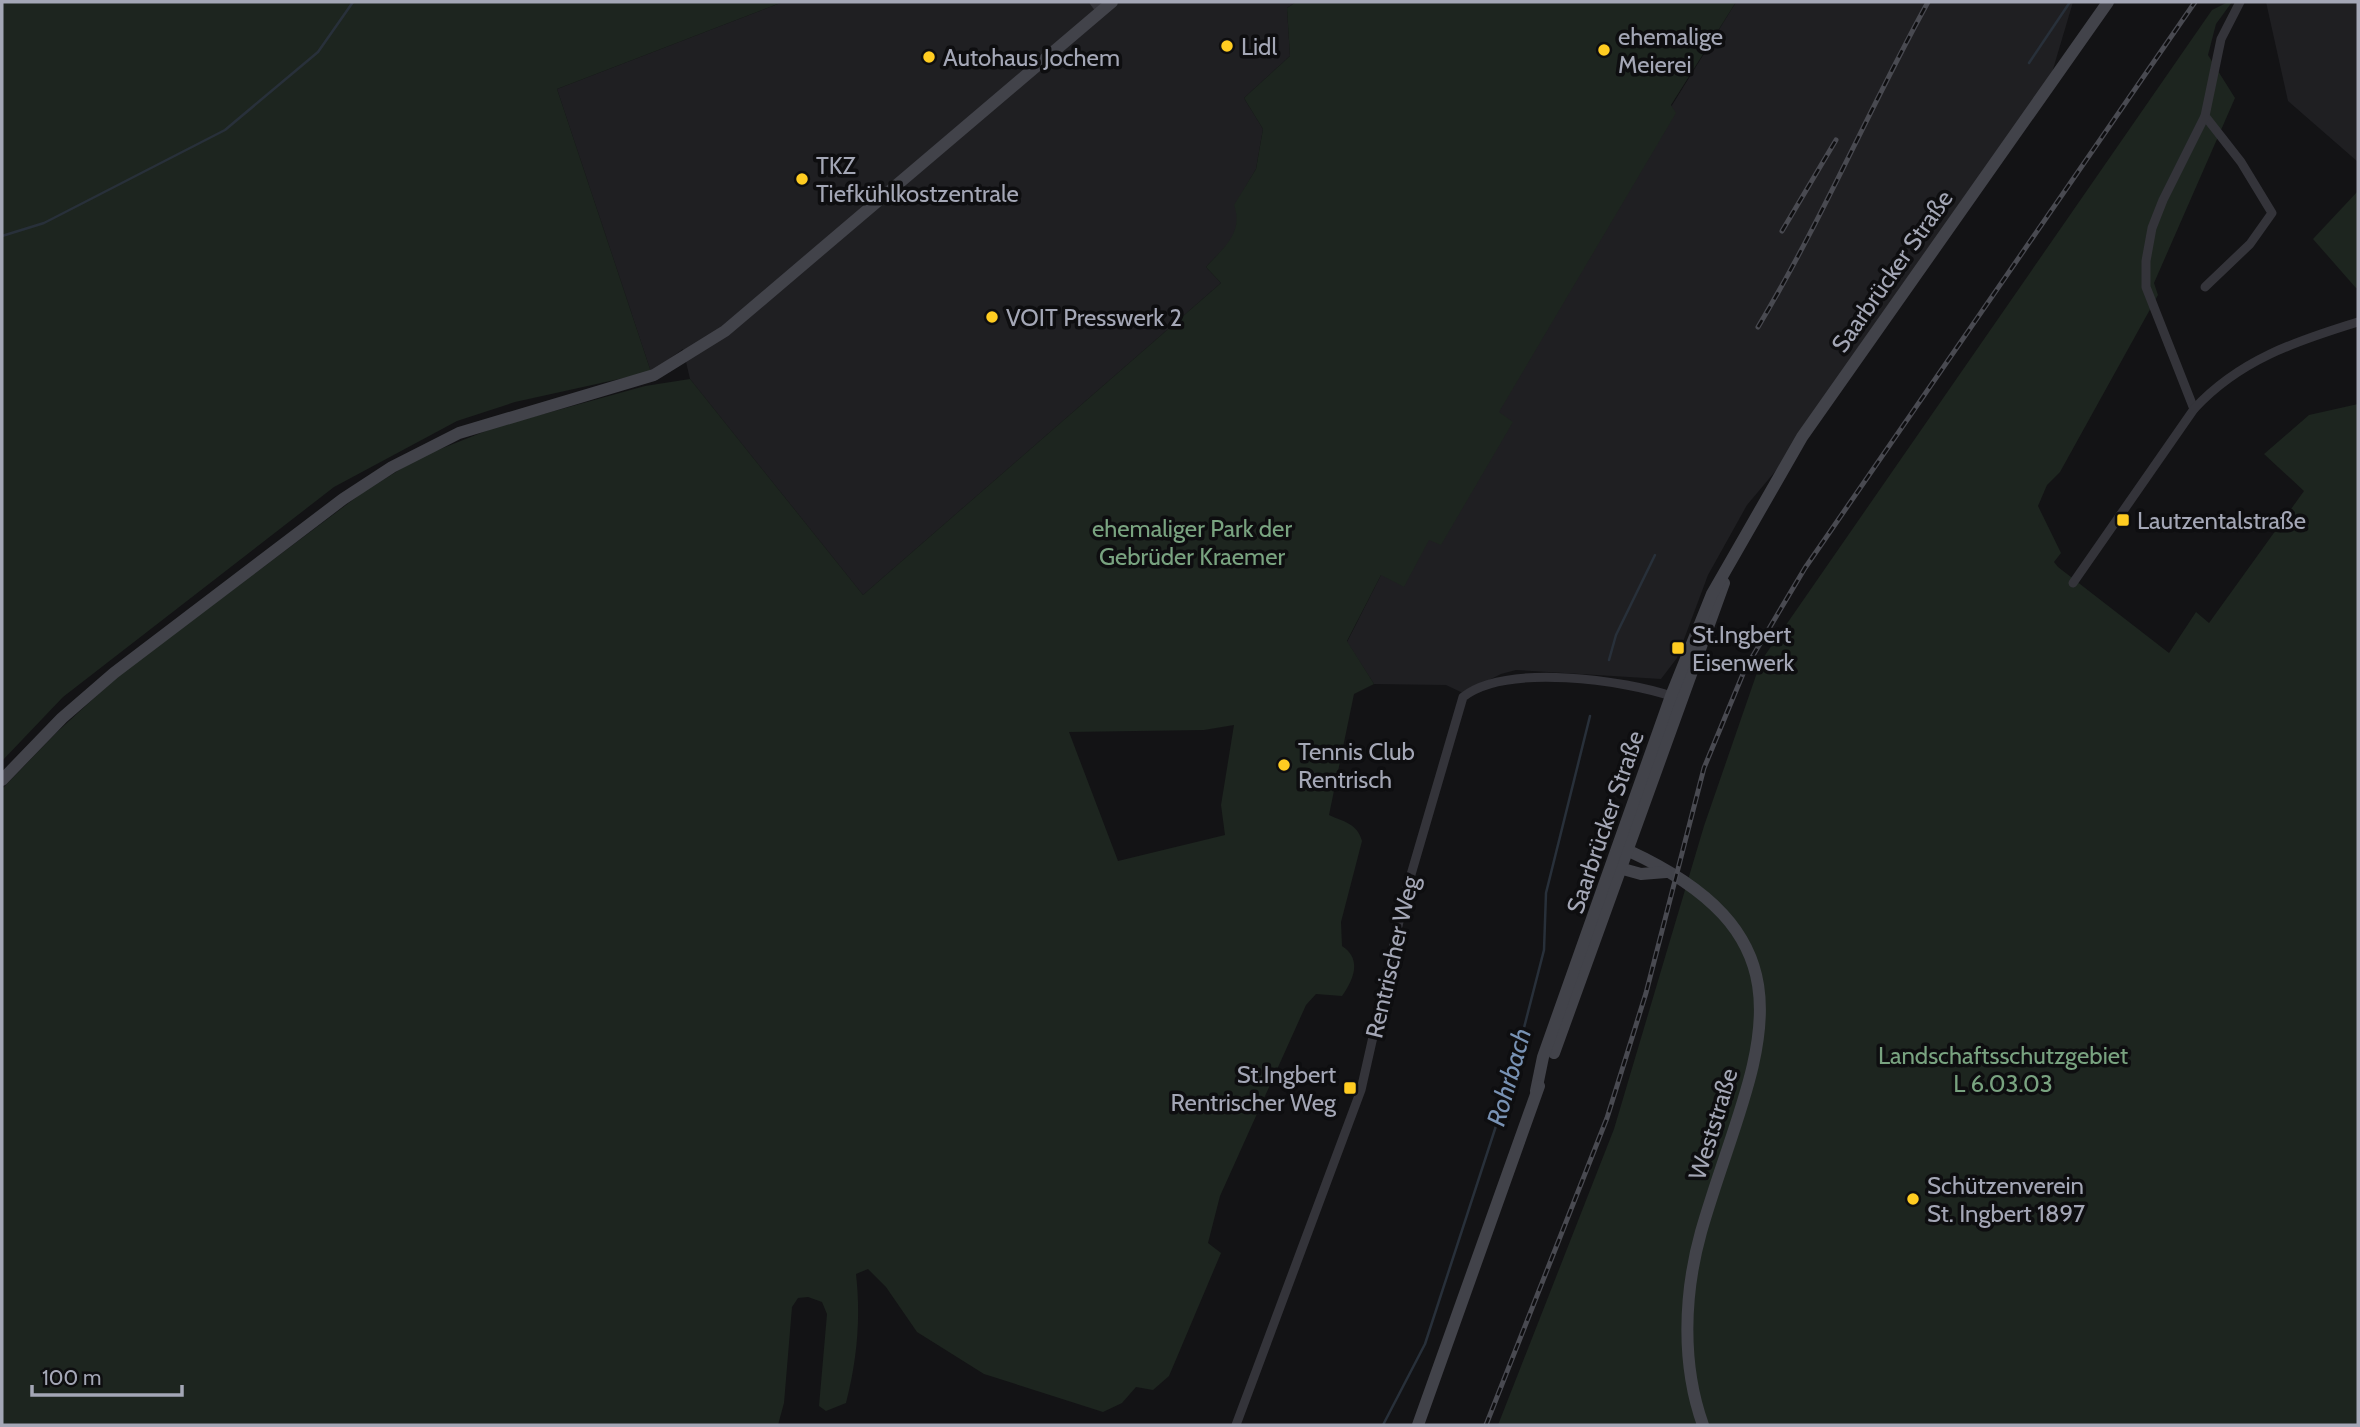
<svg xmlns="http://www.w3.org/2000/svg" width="2360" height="1427" viewBox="0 0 2360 1427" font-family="Cabin,sans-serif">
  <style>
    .built { fill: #1f1f22 }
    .green { fill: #1d251f; fill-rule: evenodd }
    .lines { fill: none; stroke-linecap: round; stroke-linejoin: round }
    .stream { stroke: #28303a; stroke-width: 2.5 }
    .minor { stroke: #34343a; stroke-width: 9 }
    .secondary { stroke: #42434a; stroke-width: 12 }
    .rail-casing { stroke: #494a51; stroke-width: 5 }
    .rail { stroke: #0e0e10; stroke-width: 2.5; stroke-dasharray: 8; stroke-linecap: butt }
    .poi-dot { fill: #ffcc21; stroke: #0e0e10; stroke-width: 2.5 }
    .labels { text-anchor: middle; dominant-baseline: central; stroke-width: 7; stroke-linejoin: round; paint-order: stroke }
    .poi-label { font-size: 24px; fill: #a4a7b6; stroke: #0e0e10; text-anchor: start }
    .street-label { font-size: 24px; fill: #a4a7b6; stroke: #0e0e10 }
    .park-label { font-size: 24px; fill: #79a380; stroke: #0e0e10 }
    .water-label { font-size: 26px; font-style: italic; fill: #7892b4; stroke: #0e0e10 }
  </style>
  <rect width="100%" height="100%" fill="#131315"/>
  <!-- built -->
  <g class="built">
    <path d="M783 2H1296L1287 8 1290 56 1244 98 1263 129 1256 169 1235 205 1238 214 1235 237 1206 267 1221 283 863 595 690 379 683 349 651 372 557 89Z"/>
    <path d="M1736 2H2073L2051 76 1804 437 1747 505 1708 575 1677 658 1661 679 1516 670 1501 674 1463 693 1446 685 1374 684 1347 642 1381 575Z"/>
    <path d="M2266 2H2358V162L2288 101Z"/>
  </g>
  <!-- green -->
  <g class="green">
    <path d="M2 2H783L557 89 651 372 515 402 457 421 334 487 63 697 2 761Z"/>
    <path d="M1296 2H1736L1671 105 1676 113 1499 412 1513 422 1441 545 1429 540 1404 587 1381 575 1347 641 1374 684 1354 694 1329 815C1344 822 1357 823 1362 841L1341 922 1342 946C1362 959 1354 979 1342 996L1316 994 1306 1005 1220 1196 1208 1243 1221 1253 1169 1376 1153 1390 1136 1387 1122 1403 1103 1412 984 1374 917 1332 886 1287 868 1269 856 1274C861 1318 857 1360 846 1403L826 1411 819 1406 827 1314 822 1302 808 1297 798 1298 792 1307 784 1403 778 1425H2V789L56 733 117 677 362 493 420 457 496 427 645 386 690 379 863 595 1221 283 1206 267C1223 248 1244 233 1234 205L1256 169 1263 129 1244 98 1290 56 1287 8ZM1234 725 1221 805 1225 835 1118 861 1069 732 1204 730Z"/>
    <path d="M2228 2H2232L2216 24 2208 55 2235 98 2154 283 2158 295 2060 472 2047 485 2038 506 2061 553 2054 562 2058 567 2169 653 2196 612 2209 623 2304 491 2264 454 2309 415 2358 404V1425H1498L1614 1129 1704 826 1761 661 2212 10Z"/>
    <path d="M2358 191V287L2356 288 2313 239Z"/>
  </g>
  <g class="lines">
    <!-- stream -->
    <g class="stream">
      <path d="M2029 63 2070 2"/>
      <path d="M2 236 44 223 225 130 318 52 353 2"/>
      <path d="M1609 660 1616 635 1655 555"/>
      <path d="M1383 1425 1425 1344 1509 1086 1544 950 1546 893 1590 716"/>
    </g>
    <!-- minor -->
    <g class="minor">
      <path d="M1094 2 1101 11"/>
      <path d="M2205 116 2241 162 2272 213 2250 244 2205 287"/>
      <path d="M2194 409 2146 287V261L2152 228 2163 200 2205 116 2221 39 2240 2"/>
      <path d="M2073 583 2194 409C2239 360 2296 341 2358 322"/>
      <path d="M1236 1425 1361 1090 1405 895 1463 697C1506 663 1625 680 1674 697"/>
    </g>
    <!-- secondary -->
    <g class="secondary">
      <path d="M2 780 62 718 114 673 343 499 392 467 459 433 654 375 725 331 1112 2"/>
      <path d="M1629 851C1835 946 1748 1067 1701 1232 1684 1293 1681 1364 1703 1425"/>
      <path d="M1623 869 1641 874 1666 872"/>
      <path d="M1554 1053 1724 583"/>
      <path d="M1536 1091 1543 1057 1671 696 1712 594 1802 437 2108 2"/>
      <path d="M1418 1425 1539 1086"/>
    </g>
    <defs>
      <g id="rail">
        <path d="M1782 231 1836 140"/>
        <path d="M1758 327C1821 222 1869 109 1928 2"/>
        <path d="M1486 1425 1607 1118 1646 993 1704 768 1745 669 1805 568 2195 2"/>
      </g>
    </defs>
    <!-- rail casing -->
    <use href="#rail" class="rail-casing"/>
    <!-- rail -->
    <use href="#rail" class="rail"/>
  </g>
  <!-- markers -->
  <g class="poi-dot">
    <circle cx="1227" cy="46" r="7"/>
    <circle cx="1604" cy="50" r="7"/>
    <circle cx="929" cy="57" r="7"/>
    <circle cx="802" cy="179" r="7"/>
    <circle cx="992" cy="317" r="7"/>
    <rect x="2116" y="513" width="14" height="14" rx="3.5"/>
    <rect x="1671" y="641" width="14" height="14" rx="3.5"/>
    <circle cx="1284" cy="765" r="7"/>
    <rect x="1343" y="1081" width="14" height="14" rx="3.5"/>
    <circle cx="1913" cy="1199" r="7"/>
  </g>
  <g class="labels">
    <!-- poi labels -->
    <g class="poi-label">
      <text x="1618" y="36">ehemalige<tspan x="1618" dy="28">Meierei</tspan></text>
      <text x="1241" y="46">Lidl</text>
      <text x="943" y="57">Autohaus Jochem</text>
      <text x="816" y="165">TKZ<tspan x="816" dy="28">Tiefkühlkostzentrale</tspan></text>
      <text x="1006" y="317">VOIT Presswerk 2</text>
      <text x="2137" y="520">Lautzentalstraße</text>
      <text x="1692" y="634">St.Ingbert<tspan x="1692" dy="28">Eisenwerk</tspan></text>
      <text x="1298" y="751">Tennis Club<tspan x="1298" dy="28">Rentrisch</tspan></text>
      <text x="1336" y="1074" text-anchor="end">St.Ingbert<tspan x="1336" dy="28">Rentrischer Weg</tspan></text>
      <text x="1927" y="1185">Schützenverein<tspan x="1927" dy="28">St. Ingbert 1897</tspan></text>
    </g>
    <!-- street labels -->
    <g class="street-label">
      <text transform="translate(1892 271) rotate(-55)">Saarbrücker Straße</text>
      <text transform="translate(1605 822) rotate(-71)">Saarbrücker Straße</text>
      <text transform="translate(1392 957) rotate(-77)">Rentrischer Weg</text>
      <text transform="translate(1713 1124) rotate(-73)">Weststraße</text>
    </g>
    <!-- park labels -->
    <g class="park-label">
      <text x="1192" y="528">ehemaliger Park der<tspan x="1192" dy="28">Gebrüder Kraemer</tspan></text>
      <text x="2003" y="1055">Landschaftsschutzgebiet<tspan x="2003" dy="28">L 6.03.03</tspan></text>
    </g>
    <!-- water labels -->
    <g class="water-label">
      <text transform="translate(1509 1077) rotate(-74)">Rohrbach</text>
    </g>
  </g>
  <!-- border -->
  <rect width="2360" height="1427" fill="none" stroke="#a4a7b6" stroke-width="7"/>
  <!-- scale -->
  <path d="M32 1385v10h150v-10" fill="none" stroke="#a4a7b6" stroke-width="3.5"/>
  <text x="42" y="1385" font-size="21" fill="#a4a7b6" stroke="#0e0e10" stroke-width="5" paint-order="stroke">100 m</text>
</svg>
